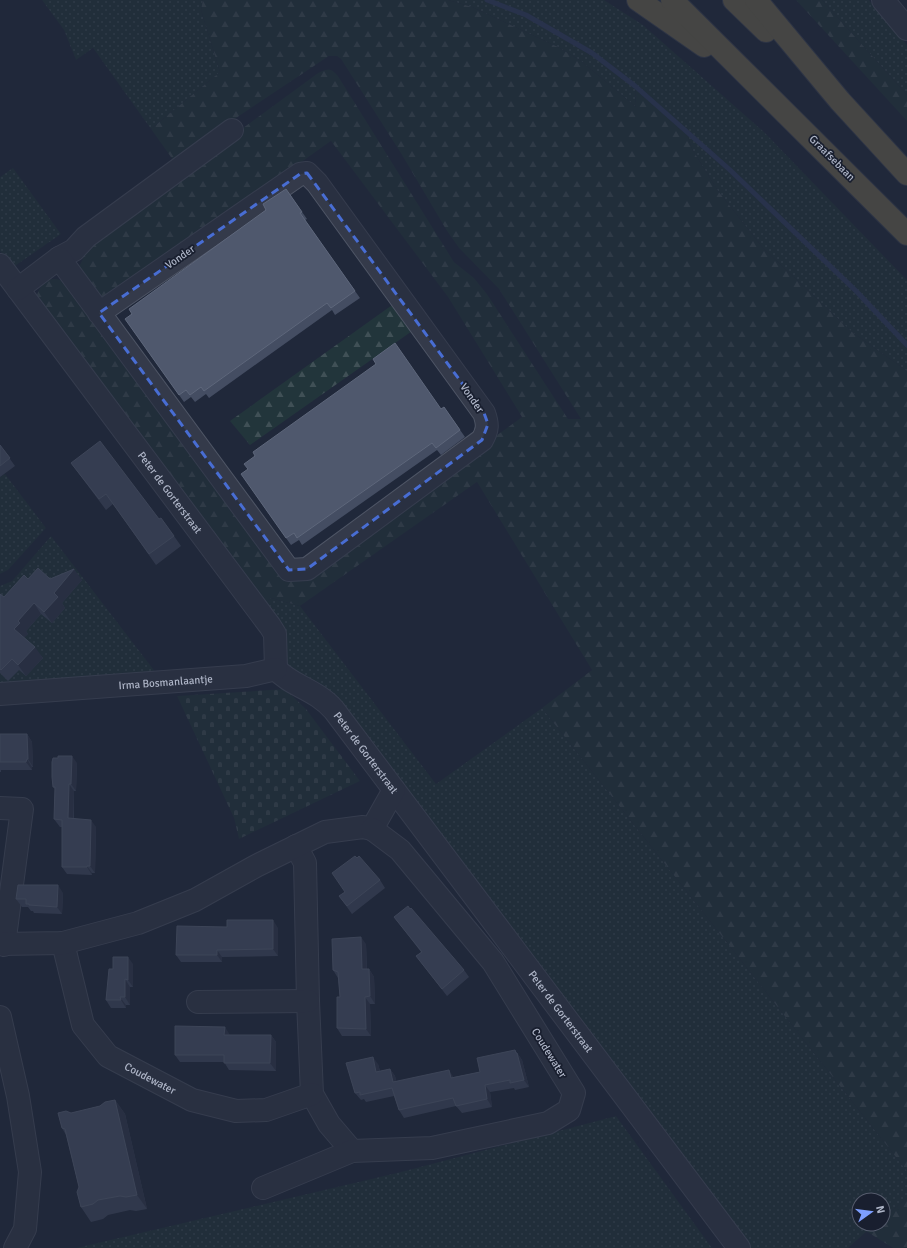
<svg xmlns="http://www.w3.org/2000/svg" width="907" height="1248" viewBox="0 0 907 1248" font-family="Signika,sans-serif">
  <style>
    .grass { fill: url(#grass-dots) }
    .forest { fill: url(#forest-firs) }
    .cemetery { fill: url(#cemetery-stones) }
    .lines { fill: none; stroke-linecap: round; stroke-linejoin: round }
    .stream { stroke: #313e60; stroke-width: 5 }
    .minor-casing { stroke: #4e5565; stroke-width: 24 }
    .highway-casing { stroke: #3b4252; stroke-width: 24 }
    .minor { stroke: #343a4a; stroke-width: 22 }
    .highway { stroke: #716850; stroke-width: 22 }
    .wall { fill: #444d62 }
    .shaded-wall { fill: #31394d }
    .building { fill: #4f586d; stroke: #5e677b }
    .marked { fill: none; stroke: #486dd3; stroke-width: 3; stroke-dasharray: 8 5; stroke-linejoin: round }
    .labels { text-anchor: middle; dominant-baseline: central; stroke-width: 3.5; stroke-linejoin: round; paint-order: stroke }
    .street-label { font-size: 11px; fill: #aeb5c7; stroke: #191f2f }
  </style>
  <defs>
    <pattern id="grass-dots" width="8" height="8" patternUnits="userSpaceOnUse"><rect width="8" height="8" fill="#22353b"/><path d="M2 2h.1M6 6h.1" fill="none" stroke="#405056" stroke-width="1.8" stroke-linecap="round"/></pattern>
    <pattern id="forest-firs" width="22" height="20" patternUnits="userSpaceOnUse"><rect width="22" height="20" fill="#22353b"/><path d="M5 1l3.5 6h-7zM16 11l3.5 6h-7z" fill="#405056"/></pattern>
    <pattern id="cemetery-stones" width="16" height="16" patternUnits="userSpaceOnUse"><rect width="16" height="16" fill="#22353b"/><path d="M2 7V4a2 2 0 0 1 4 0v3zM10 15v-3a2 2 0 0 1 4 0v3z" fill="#405056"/></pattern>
  </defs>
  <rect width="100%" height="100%" fill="#20283a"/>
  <!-- grass -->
  <g class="grass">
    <path d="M42 0H203L201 10 220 72 151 129 93 48 76 60 64 30Z"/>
    <path d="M448 0H604L643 25 765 133 907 280V371L852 332 763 248 718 191 692 149 686 131 635 87 636 107 581 61 558 47 472 7Z"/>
    <path d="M822 0H869L907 45V95Z"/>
    <path d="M13 168 61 234 12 268 0 251V177Z"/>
    <path d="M5 474 46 528 8 570 0 574V477Z"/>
    <path d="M51 536 160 678 0 690V586L12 581Z"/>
    <path d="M271 598 300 606 436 784 542 708 907 1171V1198L883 1218V1200H859V1224H875L848 1248H746L337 705 291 676 261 606Z"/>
    <path d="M616 1116 712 1248H76L401 1172Z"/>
  </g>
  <!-- forest -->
  <g class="forest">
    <path d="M203 0H448L472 7 558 47 581 61 636 107 635 86 686 131 692 149 718 191 763 248 852 332 907 371V1171L542 708 592 670 477 482 300 606 271 598 261 606 35 304C38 285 47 272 68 283L284 571 307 573 522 417 448 297 331 141 107 300H102L76 273 93 238 318 73C328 68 331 68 338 76L454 262 474 278 487 294 568 419H581L499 289 459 248 447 231 402 155 341 59 337 56H329L173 160 151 129 220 72 201 10Z"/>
    <path d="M796 0H822L907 95V121Z"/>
    <path d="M395 303 415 329 250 445 230 421Z"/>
    <path d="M907 1198V1248H893L866 1231 875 1224H883V1218Z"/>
  </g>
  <!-- cemetery -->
  <path class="cemetery" d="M285 689 306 709 360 781 239 839 234 818 177 696Z"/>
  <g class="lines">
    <!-- stream -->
    <path class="stream" d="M487 0 526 15 592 53 635 86 730 170 856 291 907 345"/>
    <defs>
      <g id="minor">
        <path d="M883 0 907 29"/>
        <path d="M59 258 74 250 86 237 232 130"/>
        <path id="s1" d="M0 265 270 626 275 634 276 669C291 686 316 689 334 710L739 1248"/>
        <path d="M18 289 59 258C135 362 212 466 289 570L307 569 482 440C488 430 488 424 484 413L317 183 307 173 300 174 99 313"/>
        <path id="s2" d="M0 694 246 676 276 669"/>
        <path d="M0 808 22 809 4 945"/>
        <path d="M296 846 305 863 308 1001 312 1094 329 1124 352 1151"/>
        <path id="s3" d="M63 943 83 1025 108 1056 192 1100 236 1111 266 1110 312 1094"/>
        <path d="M0 944 63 943 138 923 195 900 256 866 325 832 363 827 372 829 394 790"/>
        <path d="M198 1002 308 1001"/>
        <path d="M0 1017 18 1096 30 1172 25 1229 15 1248"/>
        <path d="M263 1188 352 1151 432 1148 548 1123 569 1110 574 1093 493 962 400 850 372 829"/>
      </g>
      <g id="highway">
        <path d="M638 0 704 46"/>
        <path d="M672 0 907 234"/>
        <path d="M734 0 766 31"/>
        <path d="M756 0 840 101 907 174"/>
      </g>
    </defs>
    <!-- minor casing -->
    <use href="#minor" class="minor-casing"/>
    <!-- highway casing -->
    <use href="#highway" class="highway-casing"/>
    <!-- minor -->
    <use href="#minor" class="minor"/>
    <!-- highway -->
    <use href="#highway" class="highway"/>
  </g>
  <!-- wall -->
  <g class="wall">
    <path d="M286 189 307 219 305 220 360 298 335 315 332 310 209 398 206 394 195 402 191 397 184 402 125 319 266 210Z"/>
    <path d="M444 407 465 437 441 455 437 450 302 545 299 540 291 545 241 474 248 469 255 456 441 409Z"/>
    <path d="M0 445 15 466 0 477Z"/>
    <path d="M71 463 159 519 174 536 181 546 156 565 113 504 106 510Z"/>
    <path d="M28 579 82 580 62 603 65 608 52 623 41 614 26 631 28 634 24 637 43 658 26 676 19 670 8 681 0 673V594L4 597Z"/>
    <path d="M0 734H27L32 742 33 767H32V770H1V772H0Z"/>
    <path d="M77 763 76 791H74V818L96 827 95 873H92V875L67 874 62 867V827H60L54 819 55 789 53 787Z"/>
    <path d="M380 880 385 888 352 914 339 896Z"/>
    <path d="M63 893 62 914 34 913 33 911H31L28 907H22L16 899Z"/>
    <path d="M394 917 464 970 469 977 447 996 416 956 421 952Z"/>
    <path d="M278 928V956L222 957V962H181L176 955Z"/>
    <path d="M366 944 367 969H369L374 977 375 1004H370L371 1036H342L337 1028 340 997 338 978 333 970Z"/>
    <path d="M133 964V987H130V1005H126V1008H111L106 1000 113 969Z"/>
    <path d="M230 1035H271L276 1042V1071L229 1070 224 1062H180L175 1055Z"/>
    <path d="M515 1050 522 1060 529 1087 515 1090 514 1088 490 1092 492 1107 462 1113 456 1106 404 1118 399 1110 394 1096 366 1102 364 1099 361 1100 355 1093 378 1064 380 1071 390 1069 395 1076 396 1081 454 1077 480 1072Z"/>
    <path d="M115 1100 125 1114 147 1209 136 1211 130 1210 108 1215 103 1219 91 1222 81 1207 79 1187 66 1135 62 1128 71 1113 100 1106Z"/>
  </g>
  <!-- shaded-wall -->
  <g class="shaded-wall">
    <path d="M74 569 82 580 62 603 65 608 52 623 44 612 54 593Z"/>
    <path d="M34 603 41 614 26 631 28 634 22 640 14 629 18 621Z"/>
    <path d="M35 647 43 658 26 676 18 665Z"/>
    <path d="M27 734 32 742 33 767 28 759Z"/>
    <path d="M72 756 77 763 76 791 71 784Z"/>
    <path d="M27 759 32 767V770L26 762Z"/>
    <path d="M69 784 74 791 73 825 68 818Z"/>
    <path d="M91 820 96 827 95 873 90 866Z"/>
    <path d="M87 866 92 873V875L87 867Z"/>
    <path d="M58 885 63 893 62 914 57 907Z"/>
    <path d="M273 920 278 928V956L273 949Z"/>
    <path d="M361 937 366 944 367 977 362 969Z"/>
    <path d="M217 950 222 957V962L217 955Z"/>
    <path d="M128 957 133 964V987L128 980Z"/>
    <path d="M369 969 374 977 375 1004 370 996Z"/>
    <path d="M125 979 130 987V1005L125 997Z"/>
    <path d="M120 997 126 1005V1008L121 1000Z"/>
    <path d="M365 997 370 1004 371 1036 366 1029Z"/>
    <path d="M225 1027 230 1035H224Z"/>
    <path d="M271 1035 276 1042V1071L270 1063Z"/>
    <path d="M515 1050 522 1060 529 1087 524 1080Z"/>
    <path d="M373 1057 378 1064 382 1079 376 1072Z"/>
    <path d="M390 1069 395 1076 398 1090 393 1082Z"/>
    <path d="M449 1070 454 1078H451Z"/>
    <path d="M485 1085 490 1092 492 1107 487 1099Z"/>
    <path d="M115 1100 125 1114 147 1209 137 1195Z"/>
  </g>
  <!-- building -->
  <g class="building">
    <path d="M286 189 302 212 300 213 355 291 331 308 327 303 204 391 201 387 190 395 186 390 179 395 125 319 132 314 129 309 266 210 263 204Z"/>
    <path d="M395 343 441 409 444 407 460 430 436 448 432 443 297 538 294 533 286 538 241 474 248 469 244 464 255 456 253 452 376 364 373 359Z"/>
    <path d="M100 441 159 519 161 518 174 536 149 554 106 494 99 499 71 463Z"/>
    <path d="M0 445 10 458 0 466Z"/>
    <path d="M38 568 50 579 74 569 54 593 58 597 44 612 34 603 18 621 20 623 14 629 35 647 18 665 12 659 1 670 0 669V594L4 597 24 575 28 579Z"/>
    <path d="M0 734H27L28 759H27L26 762H0Z"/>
    <path d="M58 756H72L71 784H69L68 818 91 820 90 866H87V867H62V820L54 819 55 787H53L52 777V762L53 758H58Z"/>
    <path d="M355 856 357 858 359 856 380 880 347 906 339 896 345 892 332 873Z"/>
    <path d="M18 885H58L57 907 29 905V904H26V899H16Z"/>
    <path d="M408 906 410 909 411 908 464 970 442 989 416 956 422 952 394 917Z"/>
    <path d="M227 920H273V949L217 950V955H176L177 926 227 927Z"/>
    <path d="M361 937 362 969H369L370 996 365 997 366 1029 337 1028V997H340L338 972 333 970 332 939Z"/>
    <path d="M113 957H128V980L125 979V997H120L121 1000H106L109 969H113Z"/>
    <path d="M175 1026 225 1027 224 1035H271L270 1063H224V1055H175Z"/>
    <path d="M515 1050 516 1053H517L524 1080 510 1083V1080L485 1085 487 1099 456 1106 453 1098 399 1110 392 1088 360 1095V1092L355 1093 346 1063 373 1057 376 1072 390 1069 393 1082 449 1070 451 1078 480 1072 477 1058Z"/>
    <path d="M115 1100 137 1195 126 1197 120 1196 98 1200 93 1204 81 1207 77 1192 79 1187 65 1129 62 1128 58 1113 66 1111 71 1113 100 1106 105 1102Z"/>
  </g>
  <!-- marked area -->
  <path d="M0 0H907V1248H0ZM307 173 484 413 488 424 482 440 307 569 289 570 99 313 300 174Z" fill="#20283a" fill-opacity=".55" fill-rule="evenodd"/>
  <path class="marked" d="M307 173 484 413 488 424 482 440 307 569 289 570 99 313 300 174Z"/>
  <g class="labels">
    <!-- street labels -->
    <g class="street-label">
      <text transform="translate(832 158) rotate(45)">Graafsebaan</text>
      <text transform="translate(180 257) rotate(-35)">Vonder</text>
      <text transform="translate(472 398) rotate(55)">Vonder</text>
      <text stroke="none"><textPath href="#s1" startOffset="284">Peter de Gorterstraat</textPath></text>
      <text stroke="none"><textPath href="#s2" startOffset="166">Irma Bosmanlaantje</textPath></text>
      <text stroke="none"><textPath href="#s1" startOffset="620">Peter de Gorterstraat</textPath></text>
      <text stroke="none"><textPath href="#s1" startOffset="944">Peter de Gorterstraat</textPath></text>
      <text transform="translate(549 1053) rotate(58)">Coudewater</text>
      <text stroke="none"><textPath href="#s3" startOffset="172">Coudewater</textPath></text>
    </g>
  </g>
  <!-- north arrow -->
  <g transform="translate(871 1212) rotate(76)"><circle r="19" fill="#191f2f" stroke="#555b6c"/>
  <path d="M0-3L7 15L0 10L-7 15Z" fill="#7d9efd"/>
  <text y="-6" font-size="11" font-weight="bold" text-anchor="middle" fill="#aeb5c7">N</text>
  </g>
</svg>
